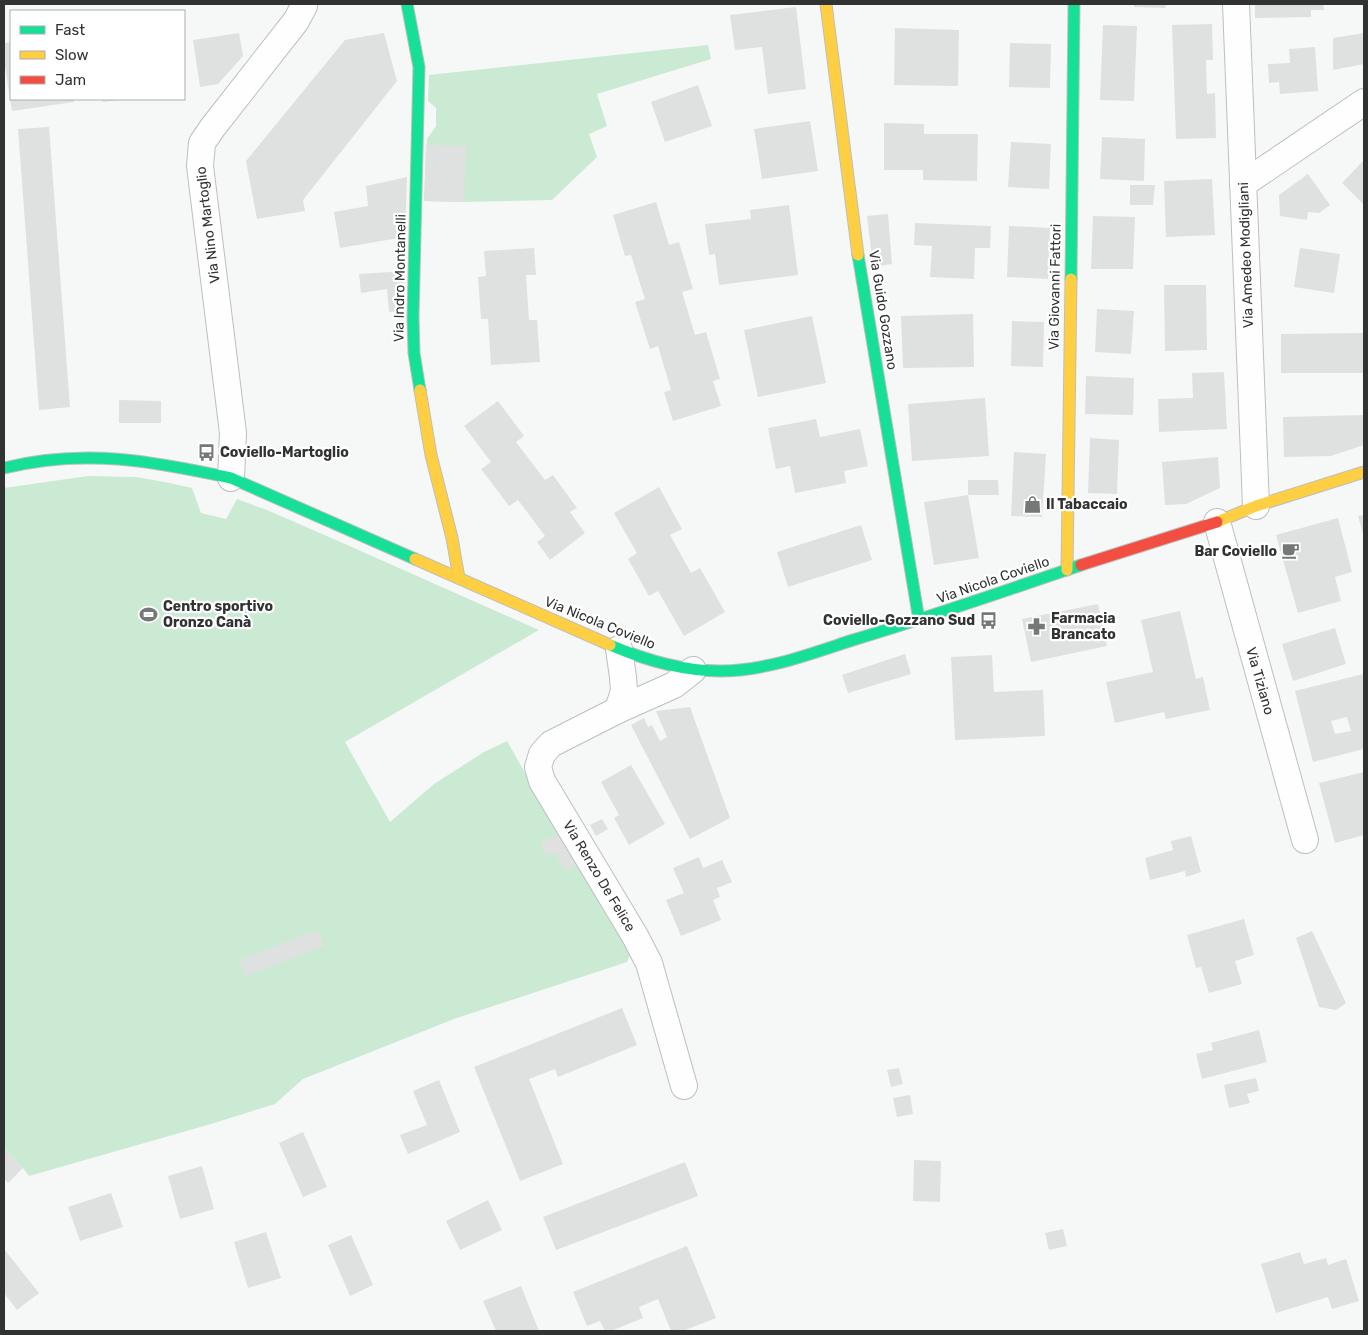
<svg xmlns="http://www.w3.org/2000/svg" width="1368" height="1335" viewBox="0 0 1368 1335" font-family="Rubik,sans-serif">
  <style>
    .green { fill: #cbead4 }
    .building { fill: #dfe1e0; fill-rule: evenodd }
    .lines { fill: none; stroke-linecap: round; stroke-linejoin: round }
    .street-casing { stroke: #bdbfbe; stroke-width: 28 }
    .fast-casing { stroke: #bdbfbe; stroke-width: 13 }
    .slow-casing { stroke: #bdbfbe; stroke-width: 13 }
    .jam-casing { stroke: #bdbfbe; stroke-width: 13 }
    .street { stroke: #fefefe; stroke-width: 26 }
    .fast { stroke: #16e098; stroke-width: 11 }
    .slow { stroke: #ffcf43; stroke-width: 11 }
    .jam { stroke: #f24e42; stroke-width: 11 }
    .labels { text-anchor: middle; dominant-baseline: central; stroke-width: 4.5; stroke-linejoin: round; paint-order: stroke }
    .street-label { font-size: 14px; fill: #313332; stroke: #fff }
    .poi-label { font-size: 14px; font-weight: bold; fill: #313332; stroke: #fff; text-anchor: start }
  </style>
  <rect width="100%" height="100%" fill="#f6f8f7"/>
  <!-- green -->
  <g class="green">
    <path d="M708 45 711 59 597 94 607 126 589 134 597 157 552 200 464 202 424 201 427 139 436 126V108L428 101 429 75Z"/>
    <path d="M88 476 136 477 170 483 192 488 201 513 226 519 237 499 267 510 345 544 539 630 345 742 390 822 434 784 484 752 507 741 609 920 621 934 631 952 627 962 454 1019 303 1079 275 1104 211 1124 29 1176 23 1168 4 1148V488Z"/>
  </g>
  <!-- building -->
  <g class="building">
    <path d="M1134 4H1167L1165 8 1134 7Z"/>
    <path d="M1255 4H1323L1324 10H1311V17L1255 18Z"/>
    <path d="M796 7 806 89 768 94 762 47 735 50 730 15Z"/>
    <path d="M1212 24 1213 60H1206L1207 94 1215 93 1216 138 1176 139 1172 25Z"/>
    <path d="M1103 25 1137 26 1134 101 1100 100Z"/>
    <path d="M895 28 959 30 958 86 894 85Z"/>
    <path d="M239 33 243 56 218 84 200 87 193 40Z"/>
    <path d="M384 33 397 81 303 200 305 211 257 219 246 161 345 40Z"/>
    <path d="M1364 33V64L1333 70V38Z"/>
    <path d="M11 42V99H73L74 102 12 111 4 60V43Z"/>
    <path d="M1010 43 1051 44 1050 88 1009 87Z"/>
    <path d="M1315 47 1318 91 1280 94 1279 82 1269 83 1268 64 1290 63 1289 49Z"/>
    <path d="M698 85 712 126 665 142 651 102Z"/>
    <path d="M103 99H120V100L103 102Z"/>
    <path d="M810 121 818 171 762 179 754 129Z"/>
    <path d="M884 123 924 124V134H978L977 181 923 180V170H884Z"/>
    <path d="M49 127 70 407 39 410 18 129Z"/>
    <path d="M1102 137 1145 139 1144 181 1100 179Z"/>
    <path d="M1011 142 1051 144 1049 189 1008 187Z"/>
    <path d="M426 145 466 146 464 202 424 201Z"/>
    <path d="M1364 160V205L1342 183Z"/>
    <path d="M1308 174 1330 205 1319 213 1308 212 1307 220 1280 216 1279 195Z"/>
    <path d="M407 177 405 237 340 248 334 212 368 206 366 186Z"/>
    <path d="M1212 179 1215 235 1166 237 1164 181Z"/>
    <path d="M1130 185H1155L1153 205H1130Z"/>
    <path d="M656 202 669 245 679 242 693 289 682 292 695 335 706 332 720 379 713 381 721 406 673 421 664 392 671 390 658 346 650 349 635 302 645 299 631 255 625 256 613 215Z"/>
    <path d="M789 205 798 275 719 285 715 254 709 255 705 224 751 219 750 210Z"/>
    <path d="M888 214 892 264 873 267 867 216Z"/>
    <path d="M1093 216 1135 217 1133 269H1091Z"/>
    <path d="M915 223 991 226 990 248H975L974 279 930 277 932 246 914 245Z"/>
    <path d="M1009 226 1050 228 1048 279 1007 277Z"/>
    <path d="M534 248 536 275H526L529 320H537L540 362 491 365 488 319H481L478 277 486 276 484 251Z"/>
    <path d="M1300 248 1340 254 1334 293 1294 287Z"/>
    <path d="M405 271 403 311 389 312 387 289 361 293 359 274Z"/>
    <path d="M1164 285H1206L1207 350 1165 351Z"/>
    <path d="M1097 309 1134 311 1131 354 1095 352Z"/>
    <path d="M973 314 974 367 903 368 901 316Z"/>
    <path d="M812 316 826 383 758 397 744 330Z"/>
    <path d="M1012 321 1044 322 1043 367 1011 366Z"/>
    <path d="M1364 333V373H1281V334Z"/>
    <path d="M1224 372 1227 429 1159 432 1158 399 1193 398 1192 373Z"/>
    <path d="M1086 376 1134 378 1133 415 1085 414Z"/>
    <path d="M985 398 989 456 912 461 908 404Z"/>
    <path d="M119 400 161 401V423H119Z"/>
    <path d="M498 401 524 436 516 442 545 480 553 475 577 508 570 512 585 533 550 560 537 542 545 536 518 500 509 506 481 469 491 462 464 426Z"/>
    <path d="M1364 415V445L1331 456 1284 457 1283 417Z"/>
    <path d="M816 419 820 437 860 429 868 466 844 471 846 483 795 493 790 466 776 469 768 428Z"/>
    <path d="M1090 438 1119 440 1117 494 1088 493Z"/>
    <path d="M1014 452 1046 454 1042 517 1011 516Z"/>
    <path d="M1218 457 1220 488 1186 504 1165 505 1162 462Z"/>
    <path d="M968 480H998L999 495H968Z"/>
    <path d="M659 487 682 529 670 535 691 573 700 568 725 612 684 636 658 591 649 596 628 559 637 553 614 513Z"/>
    <path d="M968 495 979 558 934 565 924 502Z"/>
    <path d="M1364 515V537L1358 516Z"/>
    <path d="M1338 518 1352 572 1335 577 1341 601 1298 613 1276 535Z"/>
    <path d="M861 525 872 560 788 587 777 552Z"/>
    <path d="M1098 604 1107 646 1031 662 1022 619Z"/>
    <path d="M1180 611 1196 679 1203 677 1210 710 1166 719 1164 712 1115 723 1106 682 1153 672 1141 620Z"/>
    <path d="M1335 628 1346 664 1293 681 1282 644Z"/>
    <path d="M905 654 911 674 848 693 842 675Z"/>
    <path d="M992 655 994 692 1043 690 1045 736 955 740 951 657Z"/>
    <path d="M1363 674 1364 680V749L1313 762 1295 691ZM1347 717 1351 731 1335 734 1331 721Z"/>
    <path d="M690 707 730 818 690 839 631 725 644 718 648 727 652 725 660 741 667 737 656 711Z"/>
    <path d="M631 765 665 824 629 845 614 818 619 815 601 782Z"/>
    <path d="M1364 772V835L1335 843 1319 783Z"/>
    <path d="M602 819 608 829 596 836 590 825Z"/>
    <path d="M560 835 577 865 564 870 555 852 545 856 541 841Z"/>
    <path d="M1191 836 1201 872 1186 877 1185 871 1150 880 1145 858 1173 850 1171 841Z"/>
    <path d="M699 857 703 868 722 860 732 882 717 888 720 897 713 900 721 920 681 936 666 900 684 893 673 868Z"/>
    <path d="M1244 919 1254 955 1235 961 1242 984 1209 993 1201 967 1196 968 1187 935Z"/>
    <path d="M317 930 324 946 246 976 239 960Z"/>
    <path d="M1312 931 1346 1003 1336 1010 1319 1007 1296 938Z"/>
    <path d="M622 1008 637 1045 558 1077 555 1069 529 1079 563 1164 520 1181 474 1067Z"/>
    <path d="M1259 1030 1267 1062 1202 1079 1196 1054 1213 1050 1211 1043Z"/>
    <path d="M899 1068 903 1084 891 1087 887 1070Z"/>
    <path d="M1256 1078 1259 1091 1247 1094 1250 1103 1229 1108 1224 1085Z"/>
    <path d="M439 1080 460 1132 408 1154 400 1135 427 1125 413 1091Z"/>
    <path d="M910 1095 913 1114 897 1117 893 1098Z"/>
    <path d="M303 1132 327 1187 303 1197 279 1143Z"/>
    <path d="M4 1148 23 1168 8 1183 4 1178Z"/>
    <path d="M914 1160 941 1161 940 1202 913 1201Z"/>
    <path d="M685 1162 698 1196 556 1250 543 1217Z"/>
    <path d="M202 1166 214 1209 180 1219 168 1176Z"/>
    <path d="M111 1193 123 1227 80 1241 68 1207Z"/>
    <path d="M488 1200 502 1230 460 1250 446 1221Z"/>
    <path d="M1063 1229 1067 1246 1049 1250 1045 1233Z"/>
    <path d="M266 1232 281 1278 248 1288 234 1242Z"/>
    <path d="M351 1235 373 1285 350 1296 328 1245Z"/>
    <path d="M687 1246 716 1318 683 1331H671L658 1299 639 1307 643 1318 611 1331H605L600 1321 587 1326 573 1292Z"/>
    <path d="M4 1249 39 1293 17 1310 4 1293Z"/>
    <path d="M1300 1252 1304 1264 1326 1258 1328 1265 1346 1259 1359 1301 1332 1309 1328 1297 1276 1313 1261 1264Z"/>
    <path d="M521 1286 539 1331H496L483 1301Z"/>
  </g>
  <g class="lines">
    <defs>
      <g id="street">
        <path d="M1236 4 1256 506"/>
        <path d="M1243 184 1364 102"/>
        <path d="M231 478 233 433 200 166 202 143 213 127 296 21 304 6V4"/>
        <path d="M1217 522 1305 840"/>
        <path d="M618 710 624 691 623 677 619 649"/>
        <path d="M684 1086 649 963 635 936 542 781 538 767 542 754 551 744 618 710 674 685 693 670"/>
      </g>
      <g id="fast">
        <path d="M407 4 419 67 413 317 414 353 420 390"/>
        <path d="M858 255 919 620"/>
        <path d="M1071 279 1074 4"/>
        <path d="M4 468C84 448 152 461 231 478L415 559"/>
        <path d="M610 645C645 660 682 671 720 671 766 671 810 654 853 640 930 617 1005 591 1081 565"/>
      </g>
      <g id="slow">
        <path d="M826 4 858 255"/>
        <path d="M420 390 431 455 452 538 459 578"/>
        <path d="M1217 522 1256 506 1364 472"/>
        <path d="M415 559 610 645"/>
        <path d="M1067 570 1071 279"/>
      </g>
      <path id="jam" d="M1081 565 1217 522"/>
    </defs>
    <!-- street casing -->
    <use href="#street" class="street-casing"/>
    <!-- fast casing -->
    <use href="#fast" class="fast-casing"/>
    <!-- slow casing -->
    <use href="#slow" class="slow-casing"/>
    <!-- jam casing -->
    <use href="#jam" class="jam-casing"/>
    <!-- street -->
    <use href="#street" class="street"/>
    <!-- fast -->
    <use href="#fast" class="fast"/>
    <!-- slow -->
    <use href="#slow" class="slow"/>
    <!-- jam -->
    <use href="#jam" class="jam"/>
  </g>
  <!-- icons -->
  <defs>
    <symbol id="bus-bare" viewBox="-9 -9 18 18"><path d="M-5-6H5V4H4V6H2V4H-2V6H-4V4H-5ZM-3.5-4V0h7V-4ZM-3.5 1.2v1.5H-2V1.2ZM2 1.2v1.5H3.5V1.2Z" fill="#767877" stroke="#fff" stroke-width="2.5" paint-order="stroke"/></symbol>
    <symbol id="shop-bare" viewBox="-9 -9 18 18"><path d="M-5-2.5h2.3a2.7 3.5 0 0 1 5.4 0H5L5.5 6h-11ZM-1.5-2.5h3a1.5 2.3 0 0 0-3 0Z" fill="#767877" stroke="#fff" stroke-width="2.5" paint-order="stroke"/></symbol>
    <symbol id="cafe-bare" viewBox="-9 -9 18 18"><path d="M-5.5-4.5H6V0H3Q3 3.5 0 3.5H-2.5Q-5.5 3.5-5.5 0ZM3-3.2v2h1.7v-2ZM-6 4.5H4V6H-6Z" fill="#767877" stroke="#fff" stroke-width="2.5" paint-order="stroke"/></symbol>
    <symbol id="stadium-bare" viewBox="-9 -9 18 18"><path d="M0-5a6.5 5 0 1 0 0 10a6.5 5 0 1 0 0-10ZM-3.5-1.8h7v3.6h-7Z" fill="#767877" stroke="#fff" stroke-width="2.5" paint-order="stroke"/></symbol>
    <symbol id="pharmacy-bare" viewBox="-9 -9 18 18"><path d="M-2-6h4v4h4v4h-4v4h-4v-4h-4v-4h4Z" fill="#767877" stroke="#fff" stroke-width="2.5" paint-order="stroke"/></symbol>
  </defs>
  <g fill-rule="evenodd">
    <use href="#bus-bare" x="194" y="440" width="25" height="25"/>
    <use href="#shop-bare" x="1020" y="492" width="25" height="25"/>
    <use href="#cafe-bare" x="1278" y="538" width="25" height="25"/>
    <use href="#stadium-bare" x="136" y="602" width="25" height="25"/>
    <use href="#bus-bare" x="976" y="608" width="25" height="25"/>
    <use href="#pharmacy-bare" x="1024" y="614" width="25" height="25"/>
  </g>
  <g class="labels">
    <!-- street labels -->
    <g class="street-label">
      <text transform="translate(208 225) rotate(-97)">Via Nino Martoglio</text>
      <text transform="translate(1246 255) rotate(-92)">Via Amedeo Modigliani</text>
      <text transform="translate(400 278) rotate(-89)">Via Indro Montanelli</text>
      <text transform="translate(1055 287) rotate(-89)">Via Giovanni Fattori</text>
      <text transform="translate(883 310) rotate(81)">Via Guido Gozzano</text>
      <text transform="translate(993 580) rotate(-19)">Via Nicola Coviello</text>
      <text transform="translate(600 623) rotate(22)">Via Nicola Coviello</text>
      <text transform="translate(1260 681) rotate(74)">Via Tiziano</text>
      <text transform="translate(599 876) rotate(59)">Via Renzo De Felice</text>
    </g>
    <!-- poi labels -->
    <g class="poi-label">
      <text x="220" y="452">Coviello-Martoglio</text>
      <text x="1046" y="504">Il Tabaccaio</text>
      <text x="1277" y="551" text-anchor="end">Bar Coviello</text>
      <text x="163" y="606">Centro sportivo<tspan x="163" dy="16">Oronzo Canà</tspan></text>
      <text x="1051" y="618">Farmacia<tspan x="1051" dy="16">Brancato</tspan></text>
      <text x="975" y="620" text-anchor="end">Coviello-Gozzano Sud</text>
    </g>
  </g>
  <!-- border -->
  <rect width="1368" height="1335" fill="none" stroke="#313332" stroke-width="10"/>
  <!-- legend -->
  <rect x="10" y="10" width="175" height="90" fill="#ffffff" stroke="#adadad"/>
  <rect x="20" y="26" width="25" height="8" fill="#16e098" stroke="#adadad"/>
  <text x="55" y="35" font-size="15" fill="#313332">Fast</text>
  <rect x="20" y="51" width="25" height="8" fill="#ffcf43" stroke="#adadad"/>
  <text x="55" y="60" font-size="15" fill="#313332">Slow</text>
  <rect x="20" y="76" width="25" height="8" fill="#f24e42" stroke="#adadad"/>
  <text x="55" y="85" font-size="15" fill="#313332">Jam</text>
</svg>
